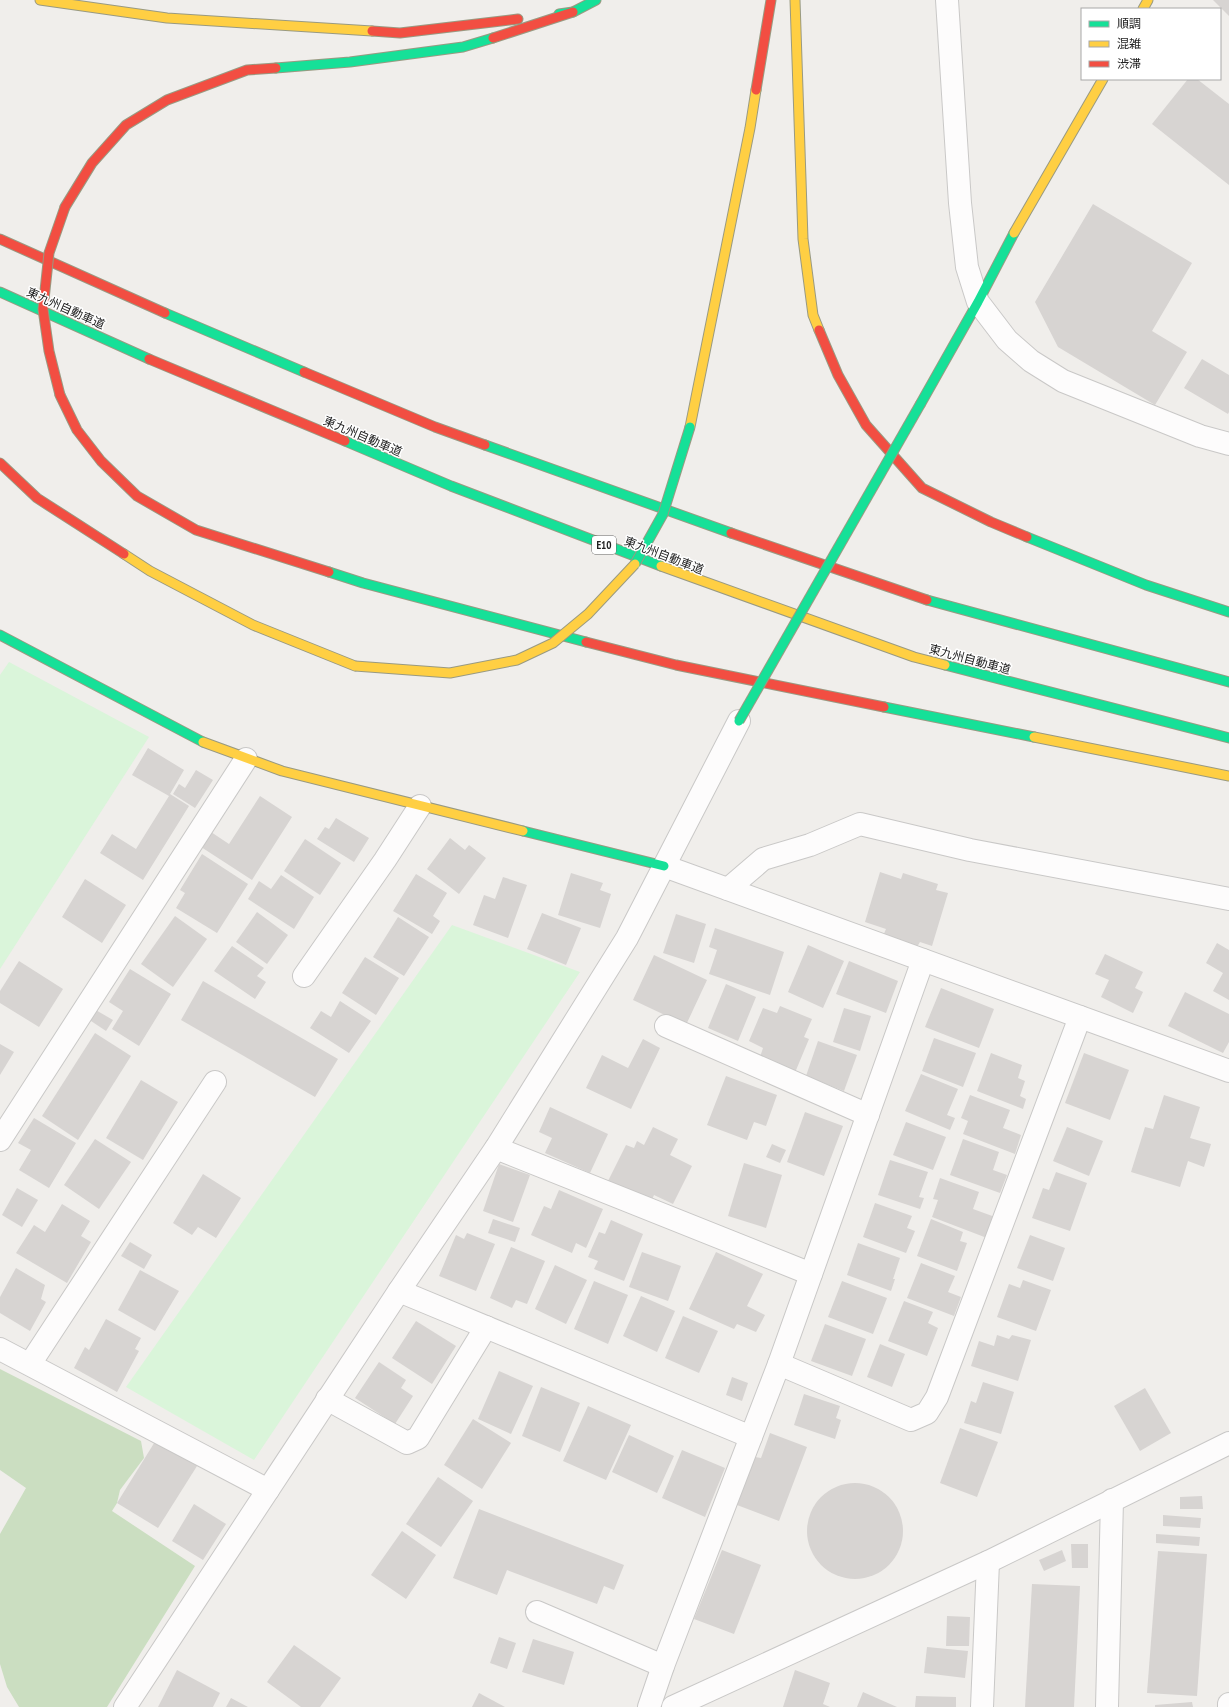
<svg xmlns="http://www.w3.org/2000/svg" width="1229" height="1707" viewBox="0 0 1229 1707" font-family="'PT Sans Narrow','Noto Sans JP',sans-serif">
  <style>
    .forest { fill: #cbdec1 }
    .park { fill: #daf5da }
    .building { fill: #d7d4d2 }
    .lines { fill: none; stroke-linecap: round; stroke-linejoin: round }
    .street-casing { stroke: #c9c8c7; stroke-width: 24 }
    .fast-casing { stroke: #999a82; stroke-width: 11 }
    .slow-casing { stroke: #999a82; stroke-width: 11 }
    .jam-casing { stroke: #999a82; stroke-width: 11 }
    .street { stroke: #fdfcfc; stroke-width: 22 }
    .fast { stroke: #16e098; stroke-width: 9 }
    .slow { stroke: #ffcf43; stroke-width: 9 }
    .jam { stroke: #f24e42; stroke-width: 9 }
    .fast-bridge-casing { stroke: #999a82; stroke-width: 11; stroke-linecap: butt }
    .slow-bridge-casing { stroke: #999a82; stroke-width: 11; stroke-linecap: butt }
    .jam-bridge-casing { stroke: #999a82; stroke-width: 11; stroke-linecap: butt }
    .fast-bridge { stroke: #16e098; stroke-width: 9 }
    .slow-bridge { stroke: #ffcf43; stroke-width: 9 }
    .jam-bridge { stroke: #f24e42; stroke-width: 9 }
    .labels { text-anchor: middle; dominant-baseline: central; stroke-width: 3; stroke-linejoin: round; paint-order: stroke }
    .shield { fill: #fff; stroke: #646464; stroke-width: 1 }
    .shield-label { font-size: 11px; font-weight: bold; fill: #222 }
    .street-label { font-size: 12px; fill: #222; stroke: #fff }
  </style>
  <rect width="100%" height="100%" fill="#f0eeeb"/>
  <!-- forest -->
  <path class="forest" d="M0 1369 141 1441 144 1458 120 1490 117 1503 112 1511 195 1566 107 1707H19L7 1687 0 1664V1534L26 1488 0 1470Z"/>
  <!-- park -->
  <g class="park">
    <path d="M9 662 149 737 0 969V675Z"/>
    <path d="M452 925 580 972 254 1460 126 1387Z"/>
  </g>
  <!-- building -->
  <g class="building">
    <path d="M1213 0H1229V16Z"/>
    <path d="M1188 79H1197L1229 104V185L1152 124Z"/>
    <path d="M1093 204 1192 263 1152 331 1187 352 1155 405 1058 347 1035 302Z"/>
    <path d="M1202 359 1229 375V412L1228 414 1184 388Z"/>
    <path d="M148 748 184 770 170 794 189 806 143 880 100 853 112 834 136 849 169 796 132 775Z"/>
    <path d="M196 770 213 780 195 808 173 794 179 784 185 788Z"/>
    <path d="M260 796 292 817 252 880 198 845 208 830 229 844Z"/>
    <path d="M336 818 369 838 354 862 317 839 325 827 329 829Z"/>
    <path d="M450 838 465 850 469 845 486 858 459 894 427 869Z"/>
    <path d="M305 839 341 863 320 895 284 871Z"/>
    <path d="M202 854 248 884 217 933 176 908 185 893 180 890Z"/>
    <path d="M880 872 901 879 903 873 938 884 936 890 948 893 932 946 920 942 917 947 883 936 886 929 865 922Z"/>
    <path d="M571 873 603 883 600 890 611 894 600 928 558 915Z"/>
    <path d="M416 874 447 893 433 916 440 921 432 934 393 911Z"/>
    <path d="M281 875 314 897 294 929 248 899 259 881 271 889Z"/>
    <path d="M503 877 527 885 508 938 473 925 484 895 495 899Z"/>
    <path d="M85 879 126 905 102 943 62 917Z"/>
    <path d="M257 912 288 935 267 964 236 942Z"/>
    <path d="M542 913 581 928 566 965 527 949Z"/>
    <path d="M676 914 706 924 694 963 663 953Z"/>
    <path d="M175 916 207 939 173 987 141 964Z"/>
    <path d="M398 917 429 937 404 976 373 957Z"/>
    <path d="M715 928 784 952 770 995 709 974 717 950 709 947Z"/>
    <path d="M1217 943 1229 950V1000L1213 991 1223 973 1206 963Z"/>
    <path d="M808 945 844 961 823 1008 788 992Z"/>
    <path d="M232 946 264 968 257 976 266 982 255 999 214 971Z"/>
    <path d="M1105 954 1143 972 1135 988 1143 992 1133 1013 1101 997 1109 980 1095 974Z"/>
    <path d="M654 955 707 980 686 1025 633 1000Z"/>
    <path d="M365 957 399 978 376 1015 342 993Z"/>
    <path d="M19 961 63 989 39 1027 0 1003V991Z"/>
    <path d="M849 961 898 981 886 1013 836 994Z"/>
    <path d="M130 969 171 994 139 1046 112 1029 123 1011 109 1002Z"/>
    <path d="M203 981 338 1059 315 1097 181 1020Z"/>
    <path d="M726 984 756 997 738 1041 708 1028Z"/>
    <path d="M941 988 994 1009 979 1048 925 1027Z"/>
    <path d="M1185 992 1229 1014V1042L1223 1053 1168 1026Z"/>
    <path d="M340 1001 371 1021 349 1053 310 1028 321 1011 331 1017Z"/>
    <path d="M780 1006 812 1019 804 1037 809 1039 794 1075 759 1060 763 1048 749 1041 763 1008 777 1013Z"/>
    <path d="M844 1008 871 1016 860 1051 833 1042Z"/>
    <path d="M94 1009 113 1020 106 1031 88 1019Z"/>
    <path d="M95 1033 131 1056 78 1140 42 1116Z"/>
    <path d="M934 1038 976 1053 963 1087 922 1071Z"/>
    <path d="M643 1039 660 1048 631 1109 586 1088 602 1055 628 1068Z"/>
    <path d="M818 1041 857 1055 844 1091 806 1076Z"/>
    <path d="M0 1044 14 1052 0 1075Z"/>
    <path d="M991 1053 1022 1065 1018 1078 1025 1081 1020 1096 1026 1099 1023 1109 977 1091Z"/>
    <path d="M1084 1053 1129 1070 1110 1120 1065 1103Z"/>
    <path d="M921 1074 958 1089 947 1115 955 1118 950 1130 905 1111Z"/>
    <path d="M726 1076 777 1095 766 1126 754 1122 747 1140 707 1125Z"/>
    <path d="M141 1080 178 1102 143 1160 106 1138Z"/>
    <path d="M970 1095 1010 1110 1003 1128 1021 1135 1015 1154 963 1134 968 1121 961 1118Z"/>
    <path d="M1164 1095 1200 1107 1190 1138 1211 1144 1204 1167 1188 1161 1180 1187 1131 1172 1145 1127 1153 1129Z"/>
    <path d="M550 1107 608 1134 590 1173 545 1153 552 1138 539 1132Z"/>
    <path d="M805 1112 843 1126 824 1176 787 1162Z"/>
    <path d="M34 1118 76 1143 49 1188 19 1170 31 1150 18 1143Z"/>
    <path d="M906 1122 946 1137 933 1170 893 1155Z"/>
    <path d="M653 1127 678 1139 670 1155 692 1166 673 1204 654 1195 651 1202 608 1181 626 1145 634 1148 637 1141 644 1145Z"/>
    <path d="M1067 1127 1103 1141 1089 1176 1053 1161Z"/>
    <path d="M95 1139 131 1162 99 1209 64 1185Z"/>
    <path d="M963 1139 999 1152 993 1170 1007 1175 1000 1193 950 1175Z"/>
    <path d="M772 1144 786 1150 780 1163 766 1157Z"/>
    <path d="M890 1160 928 1172 919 1197 924 1198 920 1209 878 1195Z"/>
    <path d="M744 1163 782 1175 766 1228 728 1216Z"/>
    <path d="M499 1164 530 1175 513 1222 483 1211Z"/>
    <path d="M1056 1172 1087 1183 1070 1231 1032 1218 1043 1188 1049 1190Z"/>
    <path d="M203 1174 241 1198 216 1238 198 1227 192 1235 173 1223Z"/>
    <path d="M940 1178 979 1192 973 1209 995 1217 987 1238 932 1217 938 1200 933 1199Z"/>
    <path d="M17 1188 38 1200 22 1227 2 1215Z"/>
    <path d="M559 1190 603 1209 586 1248 576 1243 572 1253 531 1235 544 1206 551 1209Z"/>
    <path d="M875 1203 912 1216 907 1228 915 1231 906 1253 863 1237Z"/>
    <path d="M62 1204 90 1221 81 1236 91 1242 67 1283 16 1253 34 1225 45 1232Z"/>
    <path d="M493 1219 520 1228 515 1242 488 1233Z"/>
    <path d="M931 1219 963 1232 960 1241 967 1243 957 1271 917 1256Z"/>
    <path d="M611 1220 643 1234 624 1281 594 1269 598 1261 588 1257 599 1232 605 1234Z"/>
    <path d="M467 1233 495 1244 476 1291 439 1276 456 1235 464 1239Z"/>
    <path d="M1030 1235 1065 1248 1053 1281 1017 1268Z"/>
    <path d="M130 1242 152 1255 144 1269 121 1256Z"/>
    <path d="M858 1243 900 1258 893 1279H895L891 1291 847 1275Z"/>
    <path d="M511 1247 545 1261 527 1304 516 1300 512 1308 490 1298Z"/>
    <path d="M642 1252 681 1266 668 1301 629 1287Z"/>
    <path d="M716 1252 763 1274 747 1306 765 1315 756 1332 737 1324 734 1329 689 1309Z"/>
    <path d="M921 1263 955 1276 948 1292 961 1297 954 1316 907 1298Z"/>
    <path d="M555 1265 587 1280 566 1324 535 1309Z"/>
    <path d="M16 1268 45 1285 41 1299 46 1302 30 1331 0 1313V1297Z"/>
    <path d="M140 1270 179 1291 155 1331 118 1310Z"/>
    <path d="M1023 1280 1051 1290 1036 1331 997 1317 1009 1284 1020 1288Z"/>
    <path d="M594 1281 628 1295 608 1344 574 1329Z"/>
    <path d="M842 1281 887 1298 873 1334 828 1317Z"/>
    <path d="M641 1296 675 1311 657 1352 623 1336Z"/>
    <path d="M904 1301 933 1312 928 1323 938 1328 927 1356 888 1341Z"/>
    <path d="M683 1316 718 1331 699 1373 665 1358Z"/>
    <path d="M106 1319 141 1338 135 1349 139 1351 117 1392 74 1368 85 1347 89 1350Z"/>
    <path d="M416 1321 456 1346 432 1384 392 1358Z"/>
    <path d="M825 1324 866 1339 852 1376 811 1361Z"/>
    <path d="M997 1335 1009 1339 1012 1335 1031 1340 1018 1381 971 1366 979 1341 994 1346Z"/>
    <path d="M880 1344 905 1354 892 1387 867 1377Z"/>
    <path d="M379 1362 406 1380 401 1388 413 1396 395 1424 355 1398Z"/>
    <path d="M499 1371 533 1386 511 1434 478 1419Z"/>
    <path d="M732 1377 748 1383 742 1401 726 1395Z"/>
    <path d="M983 1382 1014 1392 1001 1434 964 1423 971 1401 976 1403Z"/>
    <path d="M541 1387 580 1403 560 1452 522 1436Z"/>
    <path d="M1145 1388 1171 1433 1140 1451 1114 1406Z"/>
    <path d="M804 1394 840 1406 836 1418 841 1420 835 1439 794 1425Z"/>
    <path d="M588 1406 631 1425 606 1480 563 1461Z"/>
    <path d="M473 1419 511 1443 482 1489 444 1465Z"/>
    <path d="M960 1428 998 1442 977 1497 940 1483Z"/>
    <path d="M770 1433 807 1447 779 1521 737 1505 755 1457 761 1458Z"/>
    <path d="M629 1435 674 1456 657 1493 612 1472Z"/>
    <path d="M156 1440 197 1466 158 1528 117 1503Z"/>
    <path d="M682 1450 725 1468 705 1517 662 1498Z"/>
    <path d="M438 1477 473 1501 441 1547 406 1524Z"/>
    <circle cx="855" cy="1531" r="48"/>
    <path d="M1202 1496 1203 1509H1180V1497Z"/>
    <path d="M194 1504 226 1524 203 1560 172 1541Z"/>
    <path d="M479 1509 624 1565 614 1590 604 1586 597 1604 507 1570 497 1595 453 1578Z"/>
    <path d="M1163 1515 1201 1518 1200 1528 1163 1526Z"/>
    <path d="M402 1531 436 1555 406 1599 371 1575Z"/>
    <path d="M1156 1534 1200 1537 1199 1546 1156 1543Z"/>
    <path d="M1071 1544H1088V1568H1072Z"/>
    <path d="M722 1550 761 1565 734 1634 694 1619Z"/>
    <path d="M1062 1550 1066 1561 1044 1571 1039 1560Z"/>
    <path d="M1158 1551 1207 1554 1197 1696 1147 1693Z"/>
    <path d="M1032 1584 1080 1586 1074 1707H1025Z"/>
    <path d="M947 1616 970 1617 969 1646H946Z"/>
    <path d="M499 1637 516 1643 507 1669 490 1663Z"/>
    <path d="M533 1639 574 1652 564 1685 522 1672Z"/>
    <path d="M294 1645 341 1678 320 1707H301L267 1682Z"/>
    <path d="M927 1647 968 1651 965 1678 924 1673Z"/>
    <path d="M177 1670 220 1693 213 1707H158Z"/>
    <path d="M795 1670 830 1683 823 1704 830 1707H783Z"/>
    <path d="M863 1692 897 1707H857Z"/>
    <path d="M479 1693 505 1707H472Z"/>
    <path d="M916 1696 956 1697V1707H915Z"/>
    <path d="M231 1698 248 1707H226Z"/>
    <path d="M1192 1702 1193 1707H1155V1705Z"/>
  </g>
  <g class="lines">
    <defs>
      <g id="street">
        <path d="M947 0 960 203 967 267 978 302 1007 340 1031 361 1063 381 1200 436 1229 444"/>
        <path d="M664 866 1229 1071"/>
        <path d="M728 889 763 859 810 845 860 824 970 850 1229 899"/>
        <path d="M304 976 385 860 420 806"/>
        <path d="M666 1026 868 1115"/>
        <path d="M0 1140 246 759"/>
        <path d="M496 1148 811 1274"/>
        <path d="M399 1291 751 1437"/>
        <path d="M0 1349 268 1490"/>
        <path d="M30 1364 215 1082"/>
        <path d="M779 1364 911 1420 927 1413 937 1397 1080 1017"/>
        <path d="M327 1399 407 1443 418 1438 486 1327"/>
        <path d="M537 1612 663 1666"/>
        <path d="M125 1707 399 1291 496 1148 627 938 739 721"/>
        <path d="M649 1707 663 1666 779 1364 923 960"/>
        <path d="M673 1707 988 1562 1229 1443"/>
        <path d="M982 1707 988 1562"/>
        <path d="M1107 1707 1112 1500"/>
        <path d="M1229 1707V1704"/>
      </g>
      <g id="fast">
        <path d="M559 14 573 12 596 0"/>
        <path d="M276 68 350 62 463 47 493 38"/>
        <path d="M0 292 149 359"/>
        <path d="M165 313 304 372"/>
        <path d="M921 403 978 302 1014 233"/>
        <path d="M345 441 451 486 661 566"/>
        <path d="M485 445 731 533"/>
        <path d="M1027 537 1146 585 1229 612"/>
        <path d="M329 572 363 583 586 642"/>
        <path d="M927 600 1229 682"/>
        <path d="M0 635 203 742"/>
        <path d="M945 665 1229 738"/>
        <path d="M884 707 1034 737"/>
        <path d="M523 831 664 866"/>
      </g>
      <g id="slow">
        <path d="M40 0 167 18 372 31"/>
        <path d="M795 0 803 239 813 315 819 330"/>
        <path d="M1143 9 1148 0"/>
        <path d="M1014 233 1103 79"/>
        <path d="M690 427 750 128 756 90"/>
        <path d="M124 554 150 571 253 625 355 666"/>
        <path d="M661 566 914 657 945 665"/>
        <path d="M1034 737 1229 776"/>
        <path d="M203 742 282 771 523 831"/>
      </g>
      <g id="jam">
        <path d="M372 31 400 33 518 19"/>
        <path d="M493 38 573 12"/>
        <path d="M756 90 771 0"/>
        <path d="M65 207 92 163 126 125 167 100 247 70 276 68"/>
        <path d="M0 239 165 313"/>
        <path d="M819 330 838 375 866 425 922 488 991 522 1027 537"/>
        <path d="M149 359 345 441"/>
        <path d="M304 372 435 427 485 445"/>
        <path d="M60 395 77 430 101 461 137 496 196 530 329 572"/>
        <path d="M0 463 37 498 124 554"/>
        <path d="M731 533 927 600"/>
        <path d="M586 642 676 665 884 707"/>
      </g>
    </defs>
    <!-- street casing -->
    <use href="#street" class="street-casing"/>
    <!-- fast casing -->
    <use href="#fast" class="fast-casing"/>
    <!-- slow casing -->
    <use href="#slow" class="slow-casing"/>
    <!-- jam casing -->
    <use href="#jam" class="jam-casing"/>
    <!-- street -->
    <use href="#street" class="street"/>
    <!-- fast -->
    <use href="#fast" class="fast"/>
    <!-- slow -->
    <use href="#slow" class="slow"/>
    <!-- jam -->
    <use href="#jam" class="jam"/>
    <defs>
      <g id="fast-bridge">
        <path d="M635 564 663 514 690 427"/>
        <path d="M739 721 921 403"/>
      </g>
      <path id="slow-bridge" d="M355 666 450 673 517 660 553 643 588 614 635 564"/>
      <path id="jam-bridge" d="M60 395 49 351 43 309 49 253 65 207"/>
    </defs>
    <!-- fast-bridge casing -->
    <use href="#fast-bridge" class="fast-bridge-casing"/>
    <!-- slow-bridge casing -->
    <use href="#slow-bridge" class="slow-bridge-casing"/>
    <!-- jam-bridge casing -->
    <use href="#jam-bridge" class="jam-bridge-casing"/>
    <!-- fast-bridge -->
    <use href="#fast-bridge" class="fast-bridge"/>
    <!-- slow-bridge -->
    <use href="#slow-bridge" class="slow-bridge"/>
    <!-- jam-bridge -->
    <use href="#jam-bridge" class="jam-bridge"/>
  </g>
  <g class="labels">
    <!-- shield labels -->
    <rect class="shield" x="592" y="536" width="24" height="18" rx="3"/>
    <g class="shield-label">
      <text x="604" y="545">E10</text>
    </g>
    <!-- street labels -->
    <g class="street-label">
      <text transform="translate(66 308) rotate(24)">東九州自動車道</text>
      <text transform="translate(363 436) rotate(23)">東九州自動車道</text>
      <text transform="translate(664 555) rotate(21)">東九州自動車道</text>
      <text transform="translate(970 659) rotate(15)">東九州自動車道</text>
    </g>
  </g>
  <!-- legend -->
  <rect x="1081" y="8" width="140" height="72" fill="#ffffff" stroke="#a7a7a7"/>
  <rect x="1089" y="21" width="20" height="6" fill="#16e098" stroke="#a7a7a7"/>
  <text x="1117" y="28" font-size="12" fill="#222222">順調</text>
  <rect x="1089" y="41" width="20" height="6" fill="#ffcf43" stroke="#a7a7a7"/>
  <text x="1117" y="48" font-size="12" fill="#222222">混雑</text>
  <rect x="1089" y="61" width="20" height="6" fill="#f24e42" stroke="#a7a7a7"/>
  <text x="1117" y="68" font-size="12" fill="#222222">渋滞</text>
</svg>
